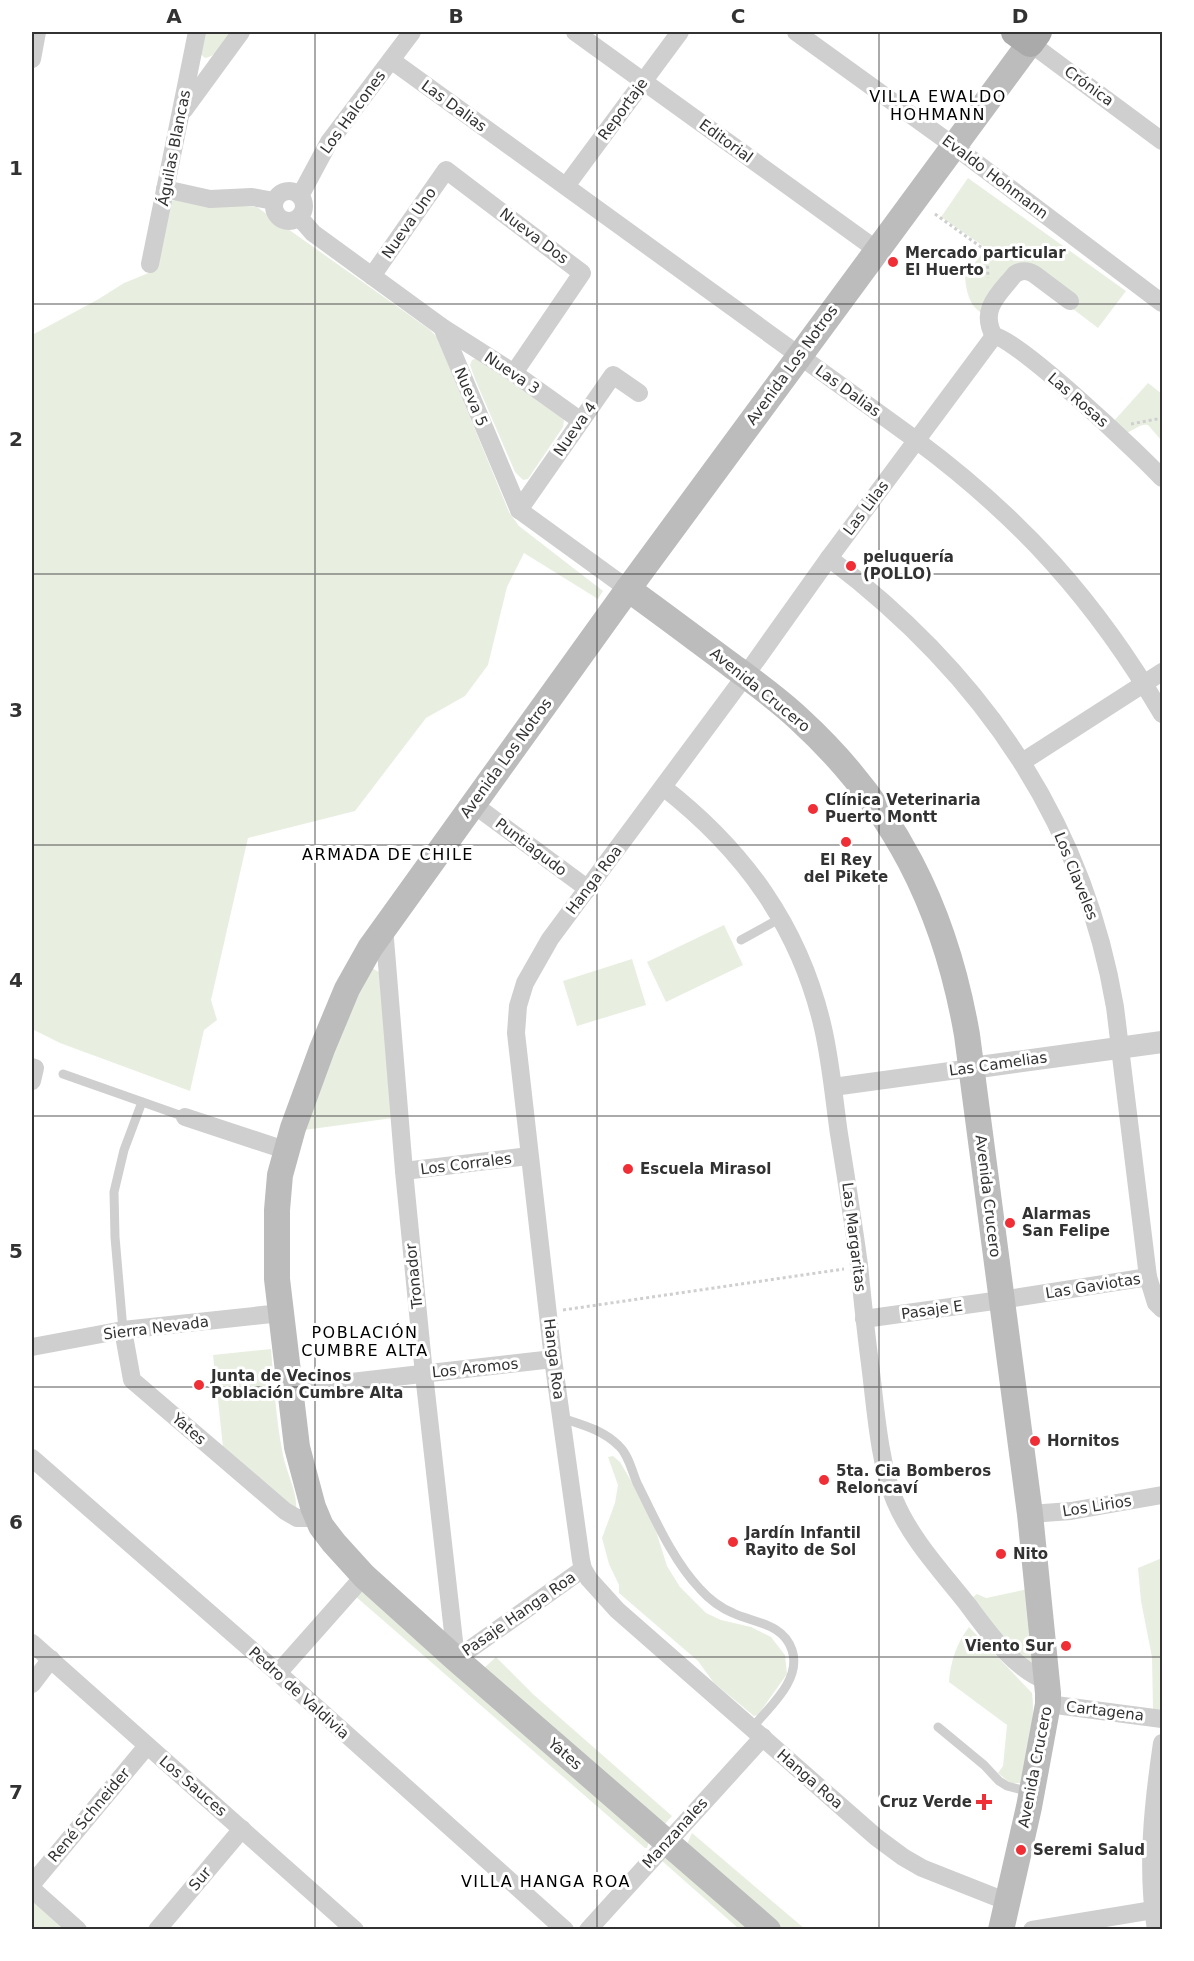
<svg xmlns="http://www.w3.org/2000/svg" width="1194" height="1961" viewBox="0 0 1194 1961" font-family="'DejaVu Sans',sans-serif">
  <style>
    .green { fill: #e8efe0 }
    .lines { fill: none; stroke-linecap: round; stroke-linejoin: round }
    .path { stroke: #cfcfcf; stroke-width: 3; stroke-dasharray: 3 3; stroke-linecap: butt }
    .service { stroke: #cfcfcf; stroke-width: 9 }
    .minor { stroke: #cfcfcf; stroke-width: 18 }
    .tertiary { stroke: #cfcfcf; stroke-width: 22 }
    .secondary { stroke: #bcbcbc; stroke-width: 26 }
    .primary { stroke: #aaa; stroke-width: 28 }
    .grid { fill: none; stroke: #323232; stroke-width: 1.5; stroke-opacity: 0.55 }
    .poi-dot { fill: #f02e36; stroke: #fff; stroke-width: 2 }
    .labels { text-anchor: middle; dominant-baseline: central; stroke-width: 6; stroke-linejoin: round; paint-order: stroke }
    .street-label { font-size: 15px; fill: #323232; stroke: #fff }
    .poi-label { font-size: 15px; font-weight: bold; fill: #323232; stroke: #fff; text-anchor: start }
    .neighbourhood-label { font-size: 16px; letter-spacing: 1.5px; fill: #000; stroke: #fff }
    .neatline { fill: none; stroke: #323232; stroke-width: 2 }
    .grid-label { font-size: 20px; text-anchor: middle; font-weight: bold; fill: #323232 }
  </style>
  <rect width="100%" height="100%" fill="#fff"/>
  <!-- green -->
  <g class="green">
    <path d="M204 32H232C225 42 218 56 205 58L199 53Z"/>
    <path d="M968 178 1126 291 1098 328 1073 309 1077 302 1030 267 982 313C969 306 966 290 965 276L986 248 941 217Z"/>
    <path d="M177 200 257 207 429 329 437 337 509 512 519 526 603 591 598 599 524 553 507 587 488 665 465 696 426 718 355 811 248 838 211 1000 217 1020 204 1030 190 1091 60 1043 32 1029V335L97 300 124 283 151 272 168 201Z"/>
    <path d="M477 358 560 415 564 420 563 427 528 479 523 480 515 472 475 379 470 365 472 360Z"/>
    <path d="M1148 383 1162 394V441L1148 425C1139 423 1133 432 1125 433L1113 422Z"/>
    <path d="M724 925 743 965 666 1002 647 962Z"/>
    <path d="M632 959 646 1005 577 1026 563 981Z"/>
    <path d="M372 968 382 974 393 1118 304 1130 347 1020 368 972Z"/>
    <path d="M271 1349C274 1384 276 1420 283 1455 286 1471 298 1494 296 1509L223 1447 213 1355Z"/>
    <path d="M613 1456 620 1462 633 1484 656 1531 667 1566 680 1587 706 1613 721 1620 751 1627 771 1637 785 1655 787 1674 758 1715 754 1716 714 1683 698 1661 619 1593V1585L609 1564 602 1538 615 1503 618 1485 608 1457Z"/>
    <path d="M1162 1558V1712L1153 1710 1152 1657 1141 1601 1138 1568Z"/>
    <path d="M1028 1589 1036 1673 969 1600 977 1594 986 1598Z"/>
    <path d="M359 1591H365L649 1841 647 1848H645L354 1595Z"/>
    <path d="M969 1627 1032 1693C1036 1723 1027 1754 1021 1783H1010L998 1773 1003 1766 1007 1725 949 1682C950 1663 957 1642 969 1627Z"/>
    <path d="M496 1657 534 1695 672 1816 664 1825 483 1669Z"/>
    <path d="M692 1833 805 1929H783L691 1852 687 1844Z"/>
    <path d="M667 1857 758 1929H739L661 1860Z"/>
    <path d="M32 1900 65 1929H32Z"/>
  </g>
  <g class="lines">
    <!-- path -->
    <g class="path">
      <path d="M935 214 985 250 987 253 988 278"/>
      <path d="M1131 424 1162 418"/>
      <path d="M563 1310 844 1269"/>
    </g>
    <!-- service -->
    <g class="service">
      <path d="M741 940 781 918"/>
      <path d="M63 1074 185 1117"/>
      <path d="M123 1330 115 1237 114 1192 124 1150 142 1102"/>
      <path d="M562 1418C583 1425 603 1430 619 1446 628 1454 632 1471 637 1483 654 1517 673 1561 700 1589 708 1598 721 1608 733 1613 754 1623 783 1623 792 1650 802 1680 769 1707 752 1728"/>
      <path d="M938 1727 984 1765 999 1781 1007 1786 1030 1792"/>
    </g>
    <!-- minor -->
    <g class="minor">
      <path d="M575 32 877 250"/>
      <path d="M796 32 954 146 1162 303"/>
      <path d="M1030 43 1162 141"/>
      <path d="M32 59 37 32"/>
      <path d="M391 60 916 440C1021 518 1096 601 1162 714"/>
      <path d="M184 110 241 32"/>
      <path d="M566 186 680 32"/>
      <path d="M165 189 210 199 252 197 274 201"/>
      <circle cx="289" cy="206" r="15"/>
      <path d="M300 196 329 142 412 32"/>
      <path d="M299 217 313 233 442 327 514 373 581 421"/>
      <path d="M150 264 197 32"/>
      <path d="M372 276 446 170 582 273 514 373"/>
      <path d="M442 327 519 510 628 589"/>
      <path d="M994 336C979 309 999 294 1015 274 1022 270 1027 270 1034 274L1070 301"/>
      <path d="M519 510 613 375 639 393"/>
      <path d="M829 558C980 672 1083 818 1115 1007L1148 1277"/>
      <path d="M1022 762 1162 672"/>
      <path d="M663 787C744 850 800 927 823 1028 831 1063 834 1099 839 1134 846 1177 853 1221 859 1265 862 1295 865 1325 869 1356 875 1399 878 1461 895 1501 911 1539 942 1572 968 1605 989 1633 1014 1669 1047 1681"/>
      <path d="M473 804 588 889"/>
      <path d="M384 927 404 1171 424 1374 456 1659 583 1569"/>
      <path d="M32 1067 35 1068 32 1081"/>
      <path d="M833 1087 972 1068"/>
      <path d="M185 1117 285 1150"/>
      <path d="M404 1171 529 1156"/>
      <path d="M864 1319 1001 1300 1148 1277 1156 1303 1162 1309"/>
      <path d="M123 1330 132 1380 285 1511 297 1518H318"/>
      <path d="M32 1347 123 1330 281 1313"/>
      <path d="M290 1389 553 1359"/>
      <path d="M32 1458 278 1673 565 1930"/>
      <path d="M1030 1514 1071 1511 1162 1495"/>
      <path d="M32 1643 355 1930"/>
      <path d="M278 1673 364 1576"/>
      <path d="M32 1684 51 1659"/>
      <path d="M1048 1704 1162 1719"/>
      <path d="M32 1884 147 1746"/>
      <path d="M32 1889 78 1930"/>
      <path d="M1008 1902 922 1868 903 1857 876 1837 617 1610 589 1579 583 1569 581 1560 553 1359 516 1033 518 1006 525 983 550 939 745 676 829 558 994 336C1017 338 1141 455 1162 478"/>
      <path d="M157 1930 242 1829"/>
      <path d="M588 1930 763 1737"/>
      <path d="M1032 1930 1153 1910"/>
      <path d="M1156 1930C1146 1868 1153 1804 1162 1743"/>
    </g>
    <!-- tertiary -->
    <path class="tertiary" d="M972 1068 1162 1042"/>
    <!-- secondary -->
    <g class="secondary">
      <path d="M628 589C663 614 697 640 731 665 754 682 778 699 799 719 894 806 945 908 967 1035L1030 1514 1048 1693V1704L1029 1807 1001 1930"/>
      <path d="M768 1930 456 1659 364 1576 334 1543 321 1526 313 1507 297 1447 277 1279V1210L280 1175 293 1128 322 1049 347 989 370 948 628 589 1030 43"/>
    </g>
    <!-- primary -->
    <path class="primary" d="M1015 32 1030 43 1038 32"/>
  </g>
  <!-- grid -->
  <path class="grid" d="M315 32V1930M597 32V1930M879 32V1930M32 304H1162M32 574H1162M32 845H1162M32 1116H1162M32 1387H1162M32 1657H1162"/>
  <!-- markers -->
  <g class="poi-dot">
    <circle cx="893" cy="262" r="6"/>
    <circle cx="851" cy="566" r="6"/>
    <circle cx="813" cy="809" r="6"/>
    <circle cx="846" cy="842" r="6"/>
    <circle cx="628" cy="1169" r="6"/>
    <circle cx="1010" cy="1223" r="6"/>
    <circle cx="199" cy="1385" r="6"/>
    <circle cx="1035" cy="1441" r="6"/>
    <circle cx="824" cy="1480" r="6"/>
    <circle cx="733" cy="1542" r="6"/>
    <circle cx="1001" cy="1554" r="6"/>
    <circle cx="1066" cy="1646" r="6"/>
    <path d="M981 1793h6v6h6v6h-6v6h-6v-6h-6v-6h6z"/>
    <circle cx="1021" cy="1850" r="6"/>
  </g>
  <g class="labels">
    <!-- street labels -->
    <g class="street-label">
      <text transform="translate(1089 86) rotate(36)">Crónica</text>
      <text transform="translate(454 106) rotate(36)">Las Dalias</text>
      <text transform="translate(623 109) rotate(-54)">Reportaje</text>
      <text transform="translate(353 112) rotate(-54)">Los Halcones</text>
      <text transform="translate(726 141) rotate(36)">Editorial</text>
      <text transform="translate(174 148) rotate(-79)">Águilas Blancas</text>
      <text transform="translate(995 177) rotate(37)">Evaldo Hohmann</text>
      <text transform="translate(409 223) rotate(-55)">Nueva Uno</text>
      <text transform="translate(534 236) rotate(37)">Nueva Dos</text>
      <text transform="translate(792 365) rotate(-54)">Avenida Los Notros</text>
      <text transform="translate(512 373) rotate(34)">Nueva 3</text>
      <text transform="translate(848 391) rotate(36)">Las Dalias</text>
      <text transform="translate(471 397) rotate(67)">Nueva 5</text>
      <text transform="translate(1078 400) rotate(41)">Las Rosas</text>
      <text transform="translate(575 429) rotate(-55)">Nueva 4</text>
      <text transform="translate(866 508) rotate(-53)">Las Lilas</text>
      <text transform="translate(760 690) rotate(39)">Avenida Crucero</text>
      <text transform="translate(506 758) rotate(-54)">Avenida Los Notros</text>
      <text transform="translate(531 847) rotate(37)">Puntiagudo</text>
      <text transform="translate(1076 876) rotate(68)">Los Claveles</text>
      <text transform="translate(594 880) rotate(-53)">Hanga Roa</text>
      <text transform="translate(998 1064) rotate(-8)">Las Camelias</text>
      <text transform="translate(466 1164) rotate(-7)">Los Corrales</text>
      <text transform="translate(988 1196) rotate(83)">Avenida Crucero</text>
      <text transform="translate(854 1237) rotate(83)">Las Margaritas</text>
      <text transform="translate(414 1276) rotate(-96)">Tronador</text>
      <text transform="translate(1093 1286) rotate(-9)">Las Gaviotas</text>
      <text transform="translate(932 1310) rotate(-8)">Pasaje E</text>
      <text transform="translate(156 1328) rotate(-7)">Sierra Nevada</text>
      <text transform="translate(554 1359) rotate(83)">Hanga Roa</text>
      <text transform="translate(475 1368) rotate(-6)">Los Aromos</text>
      <text transform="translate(189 1429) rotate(41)">Yates</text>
      <text transform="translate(1097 1506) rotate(-9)">Los Lirios</text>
      <text transform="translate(519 1614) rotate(-35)">Pasaje Hanga Roa</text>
      <text transform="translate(299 1693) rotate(42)">Pedro de Valdivia</text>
      <text transform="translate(1105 1711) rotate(7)">Cartagena</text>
      <text transform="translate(565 1754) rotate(41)">Yates</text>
      <text transform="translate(1035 1767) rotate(-79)">Avenida Crucero</text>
      <text transform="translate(810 1779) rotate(41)">Hanga Roa</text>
      <text transform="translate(193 1786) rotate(41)">Los Sauces</text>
      <text transform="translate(89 1815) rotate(-50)">René Schneider</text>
      <text transform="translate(675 1833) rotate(-48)">Manzanales</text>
      <text transform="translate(200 1879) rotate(-50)">Sur</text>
    </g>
    <!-- poi labels -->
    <g class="poi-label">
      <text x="905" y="253">Mercado particular<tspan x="905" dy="17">El Huerto</tspan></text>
      <text x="863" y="557">peluquería<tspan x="863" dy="17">(POLLO)</tspan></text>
      <text x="825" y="800">Clínica Veterinaria<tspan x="825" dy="17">Puerto Montt</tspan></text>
      <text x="846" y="860" text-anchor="middle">El Rey<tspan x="846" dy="17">del Pikete</tspan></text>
      <text x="640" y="1169">Escuela Mirasol</text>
      <text x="1022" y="1214">Alarmas<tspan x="1022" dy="17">San Felipe</tspan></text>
      <text x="211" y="1376">Junta de Vecinos<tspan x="211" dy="17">Población Cumbre Alta</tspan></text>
      <text x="1047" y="1441">Hornitos</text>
      <text x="836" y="1471">5ta. Cia Bomberos<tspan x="836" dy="17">Reloncaví</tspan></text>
      <text x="745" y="1533">Jardín Infantil<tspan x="745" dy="17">Rayito de Sol</tspan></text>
      <text x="1013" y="1554">Nito</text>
      <text x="1054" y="1646" text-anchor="end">Viento Sur</text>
      <text x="972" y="1802" text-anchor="end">Cruz Verde</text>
      <text x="1033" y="1850">Seremi Salud</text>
    </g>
    <!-- neighbourhood labels -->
    <g class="neighbourhood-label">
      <text x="938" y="96">VILLA EWALDO<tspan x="938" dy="18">HOHMANN</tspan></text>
      <text x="388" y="854">ARMADA DE CHILE</text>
      <text x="365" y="1332">POBLACIÓN<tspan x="365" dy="18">CUMBRE ALTA</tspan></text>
      <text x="546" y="1881">VILLA HANGA ROA</text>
    </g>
  </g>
  <!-- border -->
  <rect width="1194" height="1961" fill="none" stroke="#ffffff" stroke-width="66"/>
  <rect x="33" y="33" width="1128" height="1895" class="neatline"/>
  <g class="grid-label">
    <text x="174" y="23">A</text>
    <text x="456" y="23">B</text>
    <text x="738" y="23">C</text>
    <text x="1020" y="23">D</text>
    <text x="16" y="175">1</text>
    <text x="16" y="446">2</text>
    <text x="16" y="717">3</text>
    <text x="16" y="987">4</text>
    <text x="16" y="1258">5</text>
    <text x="16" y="1529">6</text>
    <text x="16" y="1799">7</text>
  </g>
</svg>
